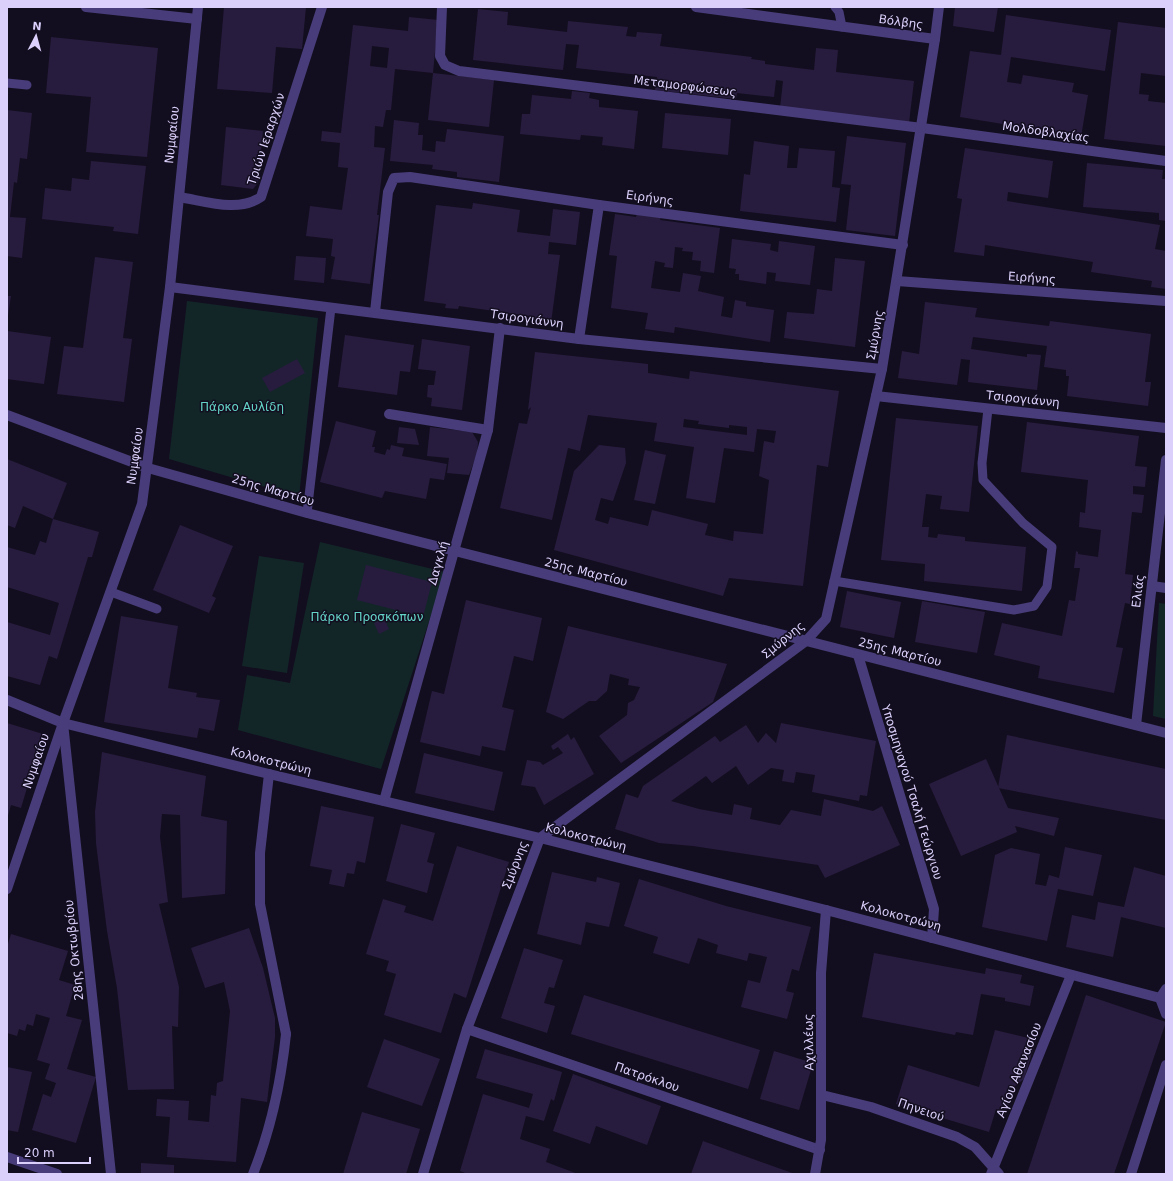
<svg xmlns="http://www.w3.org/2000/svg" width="1173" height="1181" viewBox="0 0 1173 1181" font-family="'DejaVu Sans',sans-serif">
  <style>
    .green { fill: #122628 }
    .building { fill: #271c3e; fill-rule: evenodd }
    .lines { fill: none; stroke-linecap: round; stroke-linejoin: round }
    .service { stroke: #483d7a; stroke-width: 9 }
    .pedestrian { stroke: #483d7a; stroke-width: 10 }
    .minor { stroke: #483d7a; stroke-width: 10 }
    .tertiary { stroke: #483d7a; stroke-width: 10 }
    .labels { text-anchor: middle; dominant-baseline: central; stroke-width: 3; stroke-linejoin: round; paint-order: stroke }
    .street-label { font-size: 12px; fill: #dbd0fb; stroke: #130e1f }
    .park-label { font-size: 12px; fill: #63d4c7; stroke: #130e1f }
  </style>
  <rect width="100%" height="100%" fill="#130e1f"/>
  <!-- green -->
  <g class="green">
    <path d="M187 301 318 318 299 497 169 459Z"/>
    <path d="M320 542 445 572 381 769 238 730 247 675 290 683Z"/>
    <path d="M259 556 304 563 287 673 242 666Z"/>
    <path d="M1159 603 1166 604V719L1153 716Z"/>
  </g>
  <!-- building -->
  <g class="building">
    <path d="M224 7H306L302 49 276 47 272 93 217 89Z"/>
    <path d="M955 7H998L994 32 953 26Z"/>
    <path d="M478 9 508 12 507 25 567 32 568 21 628 27 626 36 636 37 637 32 662 34 660 46 752 57 751 59 765 61V64L814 70 816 48 838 50 836 72 914 81 909 123 780 108 783 81 776 80 774 97 737 93 736 99 655 90 657 77 576 68 579 45 566 44 563 70 473 60Z"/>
    <path d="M1006 15 1111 30 1105 71 1011 57 1007 82 1021 84 1023 75 1074 83 1072 92 1088 95 1081 137 960 117 970 51 1001 55Z"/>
    <path d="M409 17 438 20 433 73 395 69 391 110H386L383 127 375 126 374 147 385 148 377 215H379L370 284 331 279 335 257 331 256 333 239 306 236 310 206 342 210 348 168 338 167 340 143 321 141 322 131 341 133 353 25 408 31ZM372 46 389 48 387 68 370 66Z"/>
    <path d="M1118 22 1166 28V76L1141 73 1139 94 1149 95 1148 101 1166 103V146L1104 139Z"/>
    <path d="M51 37 158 48 147 157 86 152 91 97 46 93Z"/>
    <path d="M433 73 494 80 489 127 428 120Z"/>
    <path d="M572 91 590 93 589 98 599 100V107L638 111 634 149 602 145 603 137 581 135 580 140 520 134 522 114H530L532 95 571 99Z"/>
    <path d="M7 110 32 113 27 159 20 158 17 183 14 182 10 217 26 218 22 258 7 256Z"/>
    <path d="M665 113 731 119 728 155 662 148Z"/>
    <path d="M394 120 419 123 418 135H423L422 150 435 152 436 141 445 142 447 129 504 136 499 182 457 177V172L432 169 433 165 390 161Z"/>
    <path d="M226 127 263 131 258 183 253 189 221 185Z"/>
    <path d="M847 136 906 143 895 236 846 230 851 185 841 184Z"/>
    <path d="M754 141 789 146 787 168H797L799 148 835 151 832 187 840 188 836 222 740 211 744 174 750 175Z"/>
    <path d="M965 148 1053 161 1048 198 1008 192 1007 201 1160 225 1155 249 1166 251V289L1151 287 1152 281 1091 272 1093 262 985 245 984 256 954 252 962 199 957 198Z"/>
    <path d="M91 161 146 166 138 234 113 231 114 227 42 219 45 188 71 191 72 178 89 180Z"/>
    <path d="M1087 163 1163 170 1162 179H1166V221L1159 220V213L1083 207Z"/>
    <path d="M473 203 520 210 517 232 550 236 553 209 580 212 576 245 549 242 548 254 560 255 551 323 530 320V316L459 306 458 309 445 308 446 304 424 301 436 205 472 209Z"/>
    <path d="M637 211 661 215 660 220 720 228 714 273 700 271 701 261 692 260 693 252 682 251 683 248 675 247 673 268 664 267 665 263 655 261 651 288 680 292 683 273 701 276 698 291 724 297 721 316 732 318 735 300 746 302V306L774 310 770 342 675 327 674 333 645 329 648 313 611 308 617 256 609 255 615 214 636 217Z"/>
    <path d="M732 239 771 244 770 250 778 252 779 241 815 246 810 285 775 281 776 273 767 272 766 284 739 280V274H735L736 269 729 268Z"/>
    <path d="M296 256 326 258 324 283 294 280Z"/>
    <path d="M95 257 133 262 123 338 132 339 124 402 57 394 64 346 83 348Z"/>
    <path d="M835 258 865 261 855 347 784 338 787 312 814 314 817 289 832 291Z"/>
    <path d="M7 296H11L8 315H7Z"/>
    <path d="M925 302 977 308 975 317 1049 326 1050 321 1151 334 1145 382H1151L1148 406 1067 396 1069 376H1066V370L1044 367 1047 346 973 337 971 349 1027 357V354L1041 355 1037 390 968 382 970 360 961 359 957 385 898 378 902 351 919 354Z"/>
    <path d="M7 331 51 337 44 384 7 379Z"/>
    <path d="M345 335 414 345 410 372 400 371 397 395 338 387Z"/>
    <path d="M422 339 470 346 462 410 431 406 432 398 427 397 428 385H434L436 371 418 369Z"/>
    <path d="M535 352 648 364V373L689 379 690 371 839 391 828 467 817 465 803 586 729 578 723 596 554 550 574 471 599 445 625 448 626 463 613 501 601 498 595 520 608 524 610 517 648 526 652 510 708 524 705 535 733 541 734 531 763 534 769 480 759 476 764 441 774 443 776 431 757 429 754 452 724 448 715 503 686 498 694 447 654 441 657 423 588 415 580 451 568 448 552 520 500 508 519 423 527 424 531 407 528 410ZM684 419 699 421 698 424 729 428V425L747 427V435L683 427Z"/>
    <path d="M297 359 305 373 270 392 262 378Z"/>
    <path d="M896 418 978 426 969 512 940 509 942 496 926 494 922 527H929L928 537 937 538 938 534 965 537V541L1026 547 1022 591 924 581 925 564 881 560Z"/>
    <path d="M336 421 376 431 372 447H375L374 452 385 455 387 449 390 450 391 445 404 448 402 456 447 464 444 480 430 478 426 499 385 491 382 498 320 482Z"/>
    <path d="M1027 422 1139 436 1135 466 1147 467 1145 487 1133 486V494L1144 495 1142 513 1132 512 1125 574 1133 575 1130 604 1125 603 1116 647 1123 648 1114 693 1038 678 1040 666 994 655 1002 623 1062 636 1069 600 1075 601 1080 568H1074L1076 551 1078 552V554L1098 557 1101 530 1079 527 1080 512 1085 513 1088 480 1021 472Z"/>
    <path d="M399 427 415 429 419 445 397 443Z"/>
    <path d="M430 427 472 432 478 442 477 454 469 475 447 473 449 458 427 456Z"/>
    <path d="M645 450 666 455 655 504 634 500Z"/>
    <path d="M7 459 67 483 53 519 23 506 15 528 7 525Z"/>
    <path d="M53 519 99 532 92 557H88L57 659 49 656 40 685 7 676V622L50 635 59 603 7 587V547L35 555 40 541 46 543Z"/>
    <path d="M180 525 233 546 212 596 216 598 209 613 153 590Z"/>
    <path d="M366 565 432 582 423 617 357 600Z"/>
    <path d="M847 591 901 602 894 638 840 627Z"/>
    <path d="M466 600 542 618 533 661 514 656 502 707 514 710 505 751 482 746 480 756 420 742 432 691 444 694Z"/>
    <path d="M922 601 985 612 977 653 915 642Z"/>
    <path d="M121 616 178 626 168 688 197 693 196 697 220 700 214 731 199 728 197 738 104 722Z"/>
    <path d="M384 618 389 629 379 634 374 623Z"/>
    <path d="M568 626 727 664 713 702 621 763 599 736 627 715 628 703 634 700 640 687 628 685 629 679 610 674 607 691 596 701H589L563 719 546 712Z"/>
    <path d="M7 723 43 734 21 808 11 805 7 819Z"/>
    <path d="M781 723 876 741 867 796 860 795 859 801 812 792 815 775 796 772 794 783 782 781 784 770 771 768 748 785 736 766 712 783 706 776 671 801 699 809 732 815 734 804 752 808 750 819 780 825 791 810 821 816 824 799 873 811 882 806 900 845 825 878 818 865 693 846 659 843 615 829 626 794 638 798 643 786 715 736 720 742 746 725 758 743 766 733 776 743Z"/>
    <path d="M568 734 571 740 574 737 594 774 544 805 535 787 521 785 527 760 540 762 543 765 563 753 558 747 553 750 551 746Z"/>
    <path d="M1007 735 1166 769V820L998 788Z"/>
    <path d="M102 752 206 776 201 816 227 821 225 894 182 898 180 815 162 814 160 837 168 902 159 904 179 987 178 1027 172 1026 174 1089 128 1090 117 988 107 931 96 843 95 812Z"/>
    <path d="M424 753 503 772 494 811 415 793Z"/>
    <path d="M986 759 1008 808 1059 818 1054 836 1015 826 1017 832 961 856 929 784Z"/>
    <path d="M321 806 374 817 365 863 357 861 354 874 347 873 344 887 329 884 332 870 310 866Z"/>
    <path d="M401 824 435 833 427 862 434 864 427 893 386 881Z"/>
    <path d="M457 846 509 862 466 998 454 993 441 1033 384 1015 396 974 386 971 389 961 366 954 383 899 406 906 404 912 433 921Z"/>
    <path d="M1065 847 1102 855 1093 896 1058 889 1047 941 982 927 995 855 1011 848 1040 854 1035 884 1046 886 1049 875 1059 878Z"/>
    <path d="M1134 867 1166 876V928L1121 917 1113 957 1066 947 1072 915 1095 920 1098 902 1124 907Z"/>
    <path d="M552 872 596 882 597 877 620 883 609 927 586 922 581 945 537 934Z"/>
    <path d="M639 879 726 906 811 927 799 971 792 969 786 991 794 993 787 1019 741 1007 748 980 760 983 767 957 749 953 747 961 716 953 718 945 698 938 689 964 653 953 658 937 624 926Z"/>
    <path d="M249 928 263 968 275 1018V1037L267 1102 241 1098 236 1162 167 1157 170 1117 156 1116 157 1099 189 1101 188 1120 209 1122 211 1095 216 1096 217 1083 223 1081 230 1011 224 982 205 988 191 948Z"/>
    <path d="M11 934 68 951 59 980 75 985 66 1016 82 1020 67 1069 96 1077 76 1143 32 1130 43 1094 51 1097 56 1083 45 1079 50 1064 37 1060 50 1018 36 1014 33 1026 27 1024 25 1031 19 1029 17 1036 7 1033V947Z"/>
    <path d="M524 948 563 960 554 988 549 987 544 1003 555 1006 547 1033 501 1018Z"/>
    <path d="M874 953 985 974 986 968 1022 975 1020 983 1034 986 1030 1006 1005 1001V998L981 994 973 1035 956 1032 955 1035 862 1017Z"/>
    <path d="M584 995 760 1050 748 1089 571 1034Z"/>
    <path d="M1086 995 1166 1022 1114 1174H1027Z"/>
    <path d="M995 1030 1036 1040 1024 1079 1015 1086 1006 1112 996 1109 989 1132 896 1104 908 1065 979 1087Z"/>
    <path d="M384 1039 440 1059 422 1106 367 1087Z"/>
    <path d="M485 1049 562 1072 554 1101 551 1099 544 1121 526 1116 520 1139 550 1149 546 1162 578 1174H468L460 1171 483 1094 529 1108 533 1094 476 1078Z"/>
    <path d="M774 1051 813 1063 799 1110 760 1099Z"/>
    <path d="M7 1067 32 1072 18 1132 7 1130Z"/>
    <path d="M573 1074 661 1106 647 1145 596 1126 590 1144 553 1131Z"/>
    <path d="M362 1112 420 1129 406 1174H343Z"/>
    <path d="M703 1141 795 1174H691Z"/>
    <path d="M141 1163 174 1165V1174H141Z"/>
  </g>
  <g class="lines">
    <!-- service -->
    <g class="service">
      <path d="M835 7 839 12 842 27"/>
      <path d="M7 83 27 85"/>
      <path d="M307 513 331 308"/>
      <path d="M834 581 1014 610 1034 606 1047 587 1052 547 1023 523 983 480 982 463 988 409"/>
      <path d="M111 592 157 609"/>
    </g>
    <!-- pedestrian -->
    <path class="pedestrian" d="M253 1174C271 1129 281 1082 286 1034"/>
    <!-- minor -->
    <g class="minor">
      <path d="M86 7 197 19"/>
      <path d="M442 7 440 56 445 65 459 71 922 128 1166 161"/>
      <path d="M696 7 935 39"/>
      <path d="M179 197C205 201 238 213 261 197L322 7"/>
      <path d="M897 281 1166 301"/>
      <path d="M170 287 579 339 882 369"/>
      <path d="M375 312 388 192 394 178 410 177 599 205 903 245"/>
      <path d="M579 339 599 205"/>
      <path d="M876 396 1166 428"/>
      <path d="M389 414 488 430"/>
      <path d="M1152 586 1166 588"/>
      <path d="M858 655 934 909 932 938"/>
      <path d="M7 700 63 723 269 774 540 838 826 910 1160 998"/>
      <path d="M1136 725 1166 460"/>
      <path d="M269 774 260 853V904L286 1034"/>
      <path d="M384 801 488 430 500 328"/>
      <path d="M7 889 63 723"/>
      <path d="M1166 989 1160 998 1166 1014"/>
      <path d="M467 1029 820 1150"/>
      <path d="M822 1095 871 1107 957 1137 975 1147 999 1174"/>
      <path d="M7 1157 57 1174"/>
      <path d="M815 1174 821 1140V973L826 910"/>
      <path d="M991 1174 1071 975"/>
      <path d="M1131 1174 1166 1065"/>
    </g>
    <!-- tertiary -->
    <g class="tertiary">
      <path d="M7 415 148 468 307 513 1166 733"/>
      <path d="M111 1174 63 723 142 504 170 287 198 7"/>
      <path d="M423 1174 467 1029 540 838 806 641 826 619 882 369 935 39 939 7"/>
    </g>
  </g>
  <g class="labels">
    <!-- street labels -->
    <g class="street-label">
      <text transform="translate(901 22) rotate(8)">Βόλβης</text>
      <text transform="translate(685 86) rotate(7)">Μεταμορφώσεως</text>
      <text transform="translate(1046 132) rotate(8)">Μολδοβλαχίας</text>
      <text transform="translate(172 135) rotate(-84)">Νυμφαίου</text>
      <text transform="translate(266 139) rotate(-72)">Τριών Ιεραρχών</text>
      <text transform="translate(650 198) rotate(8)">Ειρήνης</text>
      <text transform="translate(1032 278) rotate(4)">Ειρήνης</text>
      <text transform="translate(527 319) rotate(8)">Τσιρογιάννη</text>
      <text transform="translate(875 335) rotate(-80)">Σμύρνης</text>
      <text transform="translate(1023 399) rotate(6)">Τσιρογιάννη</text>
      <text transform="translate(135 456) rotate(-82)">Νυμφαίου</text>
      <text transform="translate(273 490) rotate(16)">25ης Μαρτίου</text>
      <text transform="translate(438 563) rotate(-74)">Δαγκλή</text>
      <text transform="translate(586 572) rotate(14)">25ης Μαρτίου</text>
      <text transform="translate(1138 591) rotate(-83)">Ελιάς</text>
      <text transform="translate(783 640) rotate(-39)">Σμύρνης</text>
      <text transform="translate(900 652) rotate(14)">25ης Μαρτίου</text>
      <text transform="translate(36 761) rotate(-71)">Νυμφαίου</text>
      <text transform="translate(271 761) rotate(14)">Κολοκοτρώνη</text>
      <text transform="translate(912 792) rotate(73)">Υποσμηναγού Τσαλή Γεώργιου</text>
      <text transform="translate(586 837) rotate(14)">Κολοκοτρώνη</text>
      <text transform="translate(515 865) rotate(-69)">Σμύρνης</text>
      <text transform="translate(901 916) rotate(15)">Κολοκοτρώνη</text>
      <text transform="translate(74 950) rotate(-96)">28ης Οκτωβρίου</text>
      <text transform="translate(809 1042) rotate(-91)">Αχιλλέως</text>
      <text transform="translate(1019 1070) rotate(-68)">Αγίου Αθανασίου</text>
      <text transform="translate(647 1077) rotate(19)">Πατρόκλου</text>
      <text transform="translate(921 1110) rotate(19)">Πηνειού</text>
    </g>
    <!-- park labels -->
    <g class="park-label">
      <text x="242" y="407">Πάρκο Αυλίδη</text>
      <text x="367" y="617">Πάρκο Προσκόπων</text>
    </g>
  </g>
  <!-- border -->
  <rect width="1173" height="1181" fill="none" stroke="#dbd0fb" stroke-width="16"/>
  <!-- north arrow -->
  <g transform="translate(36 36) rotate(6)" stroke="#130e1f" stroke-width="3" paint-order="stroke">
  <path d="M0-3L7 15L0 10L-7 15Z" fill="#dbd0fb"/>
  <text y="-6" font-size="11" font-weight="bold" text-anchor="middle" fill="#dbd0fb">N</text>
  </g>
  <!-- scale -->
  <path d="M18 1157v6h72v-6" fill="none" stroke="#dbd0fb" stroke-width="2"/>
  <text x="24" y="1157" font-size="12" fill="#dbd0fb" stroke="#130e1f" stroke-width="3" paint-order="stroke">20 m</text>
</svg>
